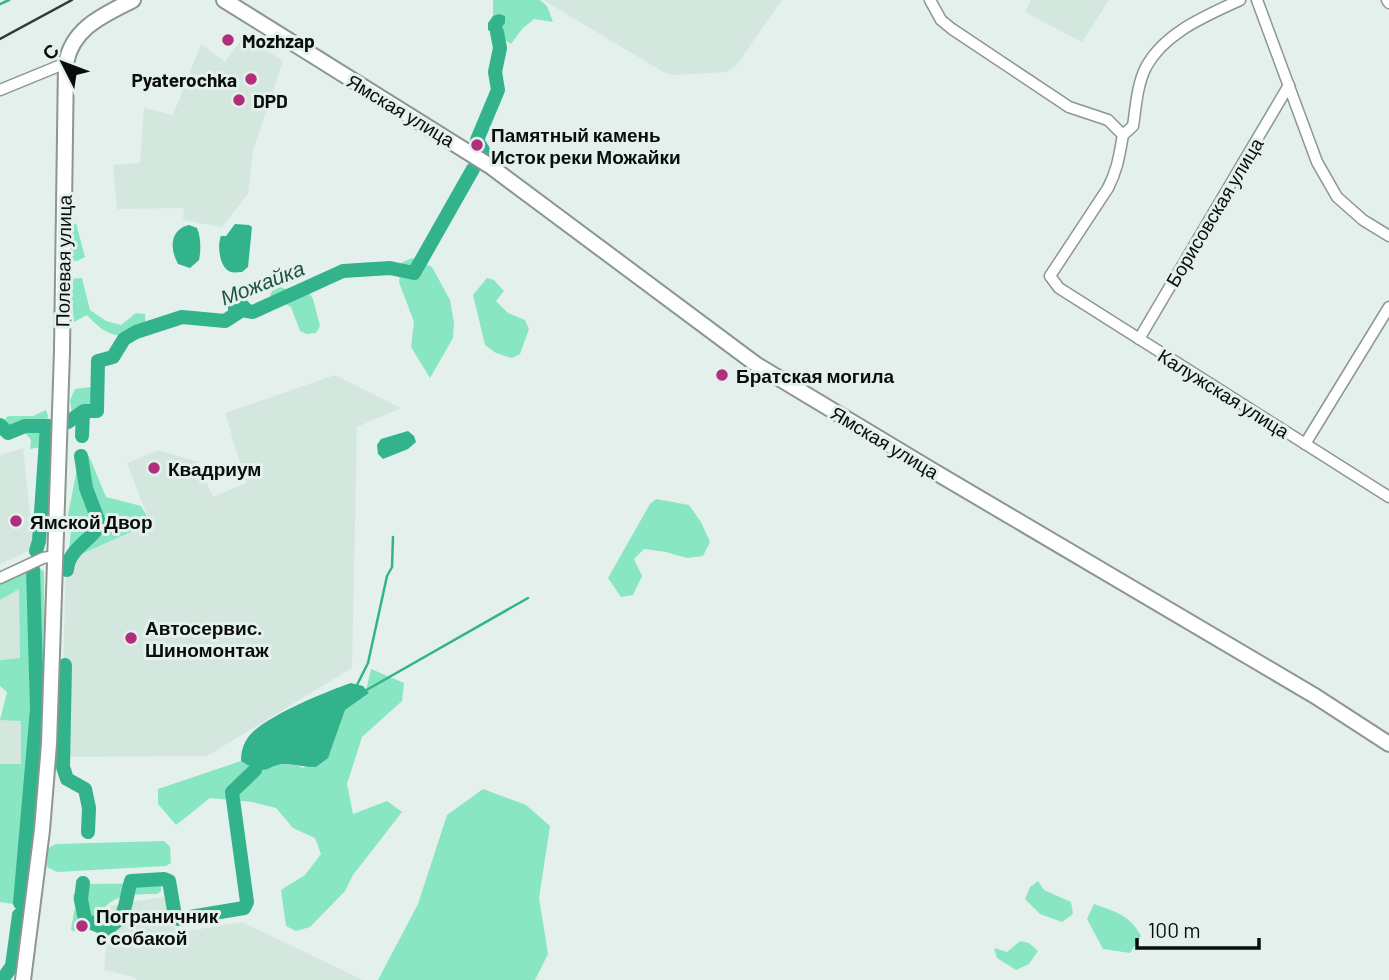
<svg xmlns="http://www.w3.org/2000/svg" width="1389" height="980" viewBox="0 0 1389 980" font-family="Barlow,sans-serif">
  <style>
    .built { fill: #d3e7de }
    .green { fill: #88e6c3 }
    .water { fill: #33b38c }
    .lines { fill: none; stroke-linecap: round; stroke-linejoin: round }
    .stream { stroke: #33b38c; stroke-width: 2.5 }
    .river { stroke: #33b38c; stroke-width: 14 }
    .street-casing { stroke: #8c9692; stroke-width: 13 }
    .secondary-casing { stroke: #8c9692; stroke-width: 18 }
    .street { stroke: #fff; stroke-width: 10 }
    .secondary { stroke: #fff; stroke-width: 14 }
    .rail { stroke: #343a38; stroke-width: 2.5 }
    .poi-dot { fill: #af2f7c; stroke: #e4f0eb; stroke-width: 2.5 }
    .labels { text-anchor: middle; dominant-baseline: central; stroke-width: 6; stroke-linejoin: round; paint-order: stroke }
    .poi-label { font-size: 19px; font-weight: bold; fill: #090d0c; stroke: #e4f0eb; text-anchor: start }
    .street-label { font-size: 19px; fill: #090d0c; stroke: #e4f0eb }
    .water-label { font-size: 21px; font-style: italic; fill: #215342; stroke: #e4f0eb }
  </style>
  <rect width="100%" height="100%" fill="#e4f0eb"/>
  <!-- built -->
  <g class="built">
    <path d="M543 0H782L735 67 726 72 676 75 665 73Z"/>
    <path d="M1031 0H1109L1082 42 1025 12Z"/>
    <path d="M244 36 283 61 253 151 248 194 222 227 183 220 184 208 117 209 113 165 140 163 144 108 173 115 201 44 225 62Z"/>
    <path d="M335 375 401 408 357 427 352 668 207 756 61 757 66 560 150 523 127 463 159 450 197 462 213 497 246 483 225 413Z"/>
    <path d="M23 448 34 549 0 564V455Z"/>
    <path d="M19 588 20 658 0 660V600Z"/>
    <rect x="0" y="720" width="21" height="44"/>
    <path d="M168 896 176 933 242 922 363 980H137L133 977 104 970 110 906Z"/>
  </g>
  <!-- green -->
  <g class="green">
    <path d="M493 0H540L547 6 553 22 534 19 522 29 511 44 505 40 500 29 505 23 493 16Z"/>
    <path d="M76 223 85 257 77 261H71L70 228Z"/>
    <path d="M412 258 432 267 450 300 454 323 453 338 430 378 411 347 414 322 399 282 401 263Z"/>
    <path d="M82 278 90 310 106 321 121 325 136 313 145 314 146 334C117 337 108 338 87 315L74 322 70 279Z"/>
    <path d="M487 278 494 280 504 291 496 301 508 313 525 320 529 329 520 354 512 358 496 353 485 345 473 295Z"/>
    <path d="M280 287 290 290H307L313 299 320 326 316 333 307 334 300 331 291 307 270 296 272 291Z"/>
    <path d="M90 387 94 392 92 405 77 414H72L70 400 75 389Z"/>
    <path d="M46 410 48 416 41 447 30 449 31 440 26 434 2 423 8 416H33Z"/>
    <path d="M85 454 89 456 106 497 141 506 151 523 79 555 69 551 71 530 68 515 79 458Z"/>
    <path d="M656 499 689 505 701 522 710 542 703 556 687 558 666 552 644 549 634 559 642 576 633 595 621 597 608 578 650 504Z"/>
    <path d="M33 568H40L44 572C45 682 41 794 23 903L19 905 0 902V764H21V721L0 720 7 692 0 686V660L20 658 19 589 0 600V584Z"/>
    <path d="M371 669 404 683 402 701 362 737 347 784 353 814 387 801 402 812 353 875 345 891 310 927 296 931 286 926 281 890 305 875 321 854 315 838 293 828 276 808 252 802 210 798 176 825 158 804V789L241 761C270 779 262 765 286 764 292 764 299 766 304 768L338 728 345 710 369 693 366 690Z"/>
    <path d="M483 789 526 805 550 826 539 898 548 954 535 980H378L418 904 447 815Z"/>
    <path d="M164 841 170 847 171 863 166 866 57 872 47 867 48 848 56 844Z"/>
    <path d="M1038 881 1044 890 1071 902 1073 914 1062 922 1040 914 1025 899 1030 887Z"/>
    <path d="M161 883V891L157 894C139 894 97 894 103 922L91 927 79 923 74 932 71 929 75 908 73 896 79 887 91 884Z"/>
    <path d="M1094 904C1116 912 1130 915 1141 936L1130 953 1103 949 1087 919Z"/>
    <path d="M1020 941 1029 943 1038 951 1029 964 1016 970 997 958 994 948 1007 952Z"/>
  </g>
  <!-- water -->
  <g class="water">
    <path d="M499 14 505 16V23C500 30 497 35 488 30V23L493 16Z"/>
    <path d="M235 224 249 225 252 227 248 267 242 272C238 272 234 273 231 272 219 268 217 245 221 236H226Z"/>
    <path d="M189 225 197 228C201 237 201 251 199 260L190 268 178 264C170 249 169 230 189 225Z"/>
    <path d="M244 297 253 307V312L238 319 230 318 227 305 233 300 236 302Z"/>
    <path d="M408 431 414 436 416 442 408 449 383 459 378 454 377 445 381 439Z"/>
    <path d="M351 683 363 686 369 693 345 710 328 758 316 767C306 767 298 765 288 764 264 763 271 780 241 761 241 752 243 744 249 736 264 717 327 691 351 683Z"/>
  </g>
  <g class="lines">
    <!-- stream -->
    <g class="stream">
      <path d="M0 4 9 0"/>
      <path d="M357 685 368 663 387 576 392 567 393 537"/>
      <path d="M363 692 528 598"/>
    </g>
    <!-- river -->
    <g class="river">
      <path d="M482 153 483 150 477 140 498 90 495 72 500 48 497 32"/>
      <path d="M68 422 84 411H97L98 361 113 357 124 339 136 332 182 317 225 321 242 310 253 312 343 271 390 268 414 273 473 169"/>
      <path d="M0 425 8 433 25 426H49"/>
      <path d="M82 436 83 412"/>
      <path d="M36 551 39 541 47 426"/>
      <path d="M67 570C68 550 90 541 100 525L86 488 81 456"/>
      <path d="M65 665 63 767 67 779 85 789 89 808 88 832"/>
      <path d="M83 883 81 899 85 920 106 929C129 916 124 903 131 881L164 879 169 881 175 916 178 919 244 908 247 902 232 792 255 770"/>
      <path d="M20 903 37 709 33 569"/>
      <path d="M2 980 12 966 19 915"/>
    </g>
    <defs>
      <g id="street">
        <path d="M930 0 941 20 952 29 1069 107 1108 120 1123 135"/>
        <path d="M1240 0C1206 16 1165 32 1146 67 1137 85 1136 106 1133 126L1123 135C1119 156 1118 168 1108 188L1050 276 1059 288 1389 497"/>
        <path d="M1257 0 1317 162 1337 197 1363 220 1389 236"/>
        <path d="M1387 0 1389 3"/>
        <path d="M0 90 66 63"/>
        <path d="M1139 339 1289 85"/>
        <path d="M1305 444 1389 307"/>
        <path d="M0 578 43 558 55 556"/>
      </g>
      <g id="secondary">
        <path d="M224 0 490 166 757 365 930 469 1315 696 1389 744"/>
        <path d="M23 980 42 830 49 744 62 351 66 63C73 27 104 15 133 0"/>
      </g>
    </defs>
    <!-- street casing -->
    <use href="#street" class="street-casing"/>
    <!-- secondary casing -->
    <use href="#secondary" class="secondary-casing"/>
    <!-- street -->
    <use href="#street" class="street"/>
    <!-- secondary -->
    <use href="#secondary" class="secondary"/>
    <!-- rail -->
    <path class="rail" d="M0 39 72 0"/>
  </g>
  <!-- markers -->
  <g class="poi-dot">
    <circle cx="228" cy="40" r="7"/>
    <circle cx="251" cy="79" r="7"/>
    <circle cx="239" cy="100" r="7"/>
    <circle cx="477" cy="145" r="7"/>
    <circle cx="722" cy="375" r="7"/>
    <circle cx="154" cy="468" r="7"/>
    <circle cx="16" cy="521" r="7"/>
    <circle cx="131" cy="638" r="7"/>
    <circle cx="82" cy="926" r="7"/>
  </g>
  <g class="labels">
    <!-- poi labels -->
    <g class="poi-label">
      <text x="242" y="40">Mozhzap</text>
      <text x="237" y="79" text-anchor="end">Pyaterochka</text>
      <text x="253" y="100">DPD</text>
      <text x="491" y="134">Памятный камень<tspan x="491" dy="22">Исток реки Можайки</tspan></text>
      <text x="736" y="375">Братская могила</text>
      <text x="168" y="468">Квадриум</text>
      <text x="30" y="521">Ямской Двор</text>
      <text x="145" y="627">Автосервис.<tspan x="145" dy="22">Шиномонтаж</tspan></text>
      <text x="96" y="915">Пограничник<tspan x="96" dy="22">с собакой</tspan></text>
    </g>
    <!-- street labels -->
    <g class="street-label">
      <text transform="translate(401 110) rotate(31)">Ямская улица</text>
      <text transform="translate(1214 212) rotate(-59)">Борисовская улица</text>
      <text transform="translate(63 261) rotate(-89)">Полевая улица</text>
      <text transform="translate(1224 393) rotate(32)">Калужская улица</text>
      <text transform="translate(885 442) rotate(31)">Ямская улица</text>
    </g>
    <!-- water labels -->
    <g class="water-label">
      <text transform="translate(262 282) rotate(-21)">Можайка</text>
    </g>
  </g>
  <!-- north arrow -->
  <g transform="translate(63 63) rotate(312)" stroke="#e4f0eb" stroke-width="5" paint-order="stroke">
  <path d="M0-5L12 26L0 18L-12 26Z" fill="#090d0c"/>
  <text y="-10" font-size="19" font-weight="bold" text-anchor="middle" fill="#090d0c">С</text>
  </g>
  <!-- scale -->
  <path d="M1137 938v10h122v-10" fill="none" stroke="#090d0c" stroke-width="3.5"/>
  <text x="1148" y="938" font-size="21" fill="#090d0c" stroke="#e4f0eb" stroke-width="5" paint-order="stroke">100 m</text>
</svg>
